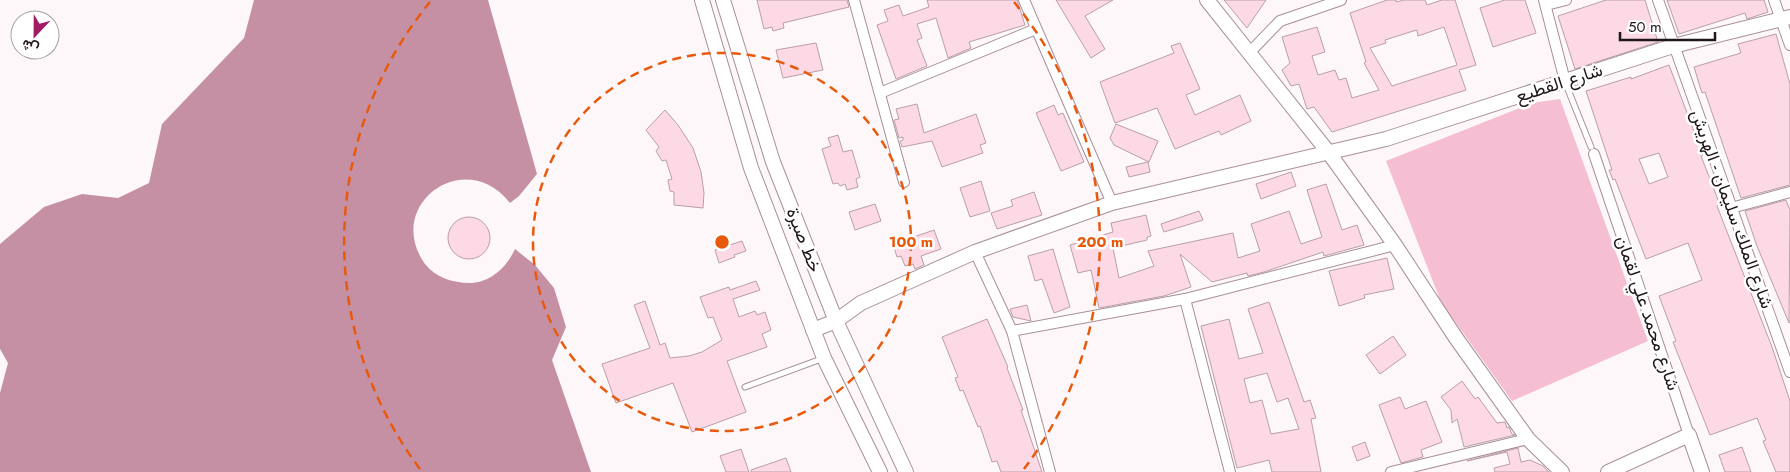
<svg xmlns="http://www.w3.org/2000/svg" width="1790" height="472" viewBox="0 0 1790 472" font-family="Jost,Vazirmatn,sans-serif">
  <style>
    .green { fill: #f5bed2 }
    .water { fill: #c690a4 }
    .building { fill: #fcd9e5; stroke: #b99fa8; fill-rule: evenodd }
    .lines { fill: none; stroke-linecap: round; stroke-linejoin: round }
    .lane-casing { stroke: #a88f98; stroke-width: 7 }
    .street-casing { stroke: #a88f98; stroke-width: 12 }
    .secondary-casing { stroke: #a88f98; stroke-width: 16 }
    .lane { stroke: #fff; stroke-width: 5 }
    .street { stroke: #fff; stroke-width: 10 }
    .secondary { stroke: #fff; stroke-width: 14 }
    .ring { fill: none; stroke: #e8590c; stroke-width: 2.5; stroke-dasharray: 9 6 }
    .labels { text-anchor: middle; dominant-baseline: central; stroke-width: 5; stroke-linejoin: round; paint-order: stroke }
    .street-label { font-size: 18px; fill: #20171a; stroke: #fff }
    .centre { fill: #e8590c; stroke: #fff; stroke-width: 2.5 }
    .ring-label { font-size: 15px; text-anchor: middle; font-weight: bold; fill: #e8590c; stroke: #fff; stroke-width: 5; stroke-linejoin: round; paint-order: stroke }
  </style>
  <rect width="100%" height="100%" fill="#fdf7f9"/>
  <!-- green -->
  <path class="green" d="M1560 99 1648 341 1512 401 1441 302 1386 161 1532 103Z"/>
  <!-- water -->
  <path class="water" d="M254 0H488L537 174 519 196 510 203C465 145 383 205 425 264 435 277 453 283 469 283 490 283 507 267 515 249L535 265 554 288 566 327 552 360 591 472H0V393L8 363 0 349V244L44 207 82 194 118 198 149 183 162 124 244 38Z"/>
  <!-- building -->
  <g class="building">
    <path d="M757 0H847L849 7 783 23 784 28 773 31 772 27 764 29Z"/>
    <path d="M927 0H1017L1025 25 969 42 971 48 948 58 936 18 917 24 922 38 917 40 927 66 896 79 877 25 888 21 884 10 899 5 903 16 929 7Z"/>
    <path d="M1056 0H1113L1085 16 1105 49 1091 58Z"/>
    <path d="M1224 0H1266L1247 28Z"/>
    <path d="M1387 0H1396V2L1404 0H1425L1427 5 1442 0H1455L1476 65 1459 70 1466 90 1332 132 1314 107 1307 109 1299 84 1291 86 1282 70 1290 63 1282 37 1317 27 1325 52 1312 56 1318 75 1335 70 1339 80 1346 78 1352 98 1379 90 1364 63 1366 62 1350 13ZM1444 27 1457 65 1392 86 1370 48 1386 43 1385 40 1410 32 1417 30 1418 36Z"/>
    <path d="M1505 0H1525L1536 33 1493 47 1480 8Z"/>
    <path d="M1606 0H1645L1658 42 1575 69 1558 16Z"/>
    <path d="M1667 0H1764L1768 12 1747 19 1745 13 1679 34Z"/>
    <path d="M1776 34 1790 84V185L1741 198 1705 92 1702 93 1694 67 1741 53 1738 44Z"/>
    <path d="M816 43 823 70 783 78 776 50Z"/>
    <path d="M1180 43 1200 89 1186 95 1195 115 1240 95 1251 121 1221 135 1219 131 1175 149 1157 108 1115 123 1100 82 1174 53 1171 46Z"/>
    <path d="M1669 65 1703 155 1701 156 1720 205 1717 206 1772 347 1790 401V472H1776L1763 441 1766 440 1757 418 1710 435 1673 342 1676 341 1659 296 1702 280 1688 243 1646 259 1615 179 1613 180 1609 170H1612L1586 91 1631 77V79ZM1659 153 1668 177 1649 184 1639 159Z"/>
    <path d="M917 104 924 133 976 114 986 143 980 145 983 153 942 167 932 141 902 147 900 141 903 140V137L899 138 894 120 899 119 896 109Z"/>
    <path d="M1054 105 1058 115 1063 113 1084 162 1061 171 1036 113Z"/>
    <path d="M665 110 678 125 693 148 701 172 704 193 703 208 674 205V192L670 191 668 180 672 179 666 160 662 161 656 151 659 147 646 130Z"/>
    <path d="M1116 124 1158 141 1149 162 1114 145 1110 138Z"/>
    <path d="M838 135 843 152 852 150 860 177 856 179 858 187 847 190 845 184 840 186 838 183 833 184 822 149 831 146 828 138Z"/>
    <path d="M1148 162 1150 172 1129 177 1126 167Z"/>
    <path d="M1291 172 1296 186 1261 199 1256 184Z"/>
    <path d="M981 181 990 211 970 217 960 188Z"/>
    <path d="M1326 184 1342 230 1357 225 1364 245 1324 256 1323 252 1264 272 1248 276 1247 273 1212 282 1180 254 1191 287 1164 296 1099 308 1091 270 1078 273 1070 245 1113 232 1111 223 1146 215 1151 236 1147 237V240L1113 248 1119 278 1154 266 1148 251 1233 233 1238 258 1260 251 1251 224 1289 211 1301 244 1322 237 1307 190Z"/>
    <path d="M1034 192 1042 215 997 229 991 213 1013 206 1011 200Z"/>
    <path d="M1786 200 1790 210 1789 323 1757 246 1745 211Z"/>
    <path d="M875 204 881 221 855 230 849 212Z"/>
    <path d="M1199 211 1203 220 1164 232 1161 224Z"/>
    <circle cx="469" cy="238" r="21"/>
    <path d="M934 230 941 249 921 256 924 265 915 269 913 264 905 266 901 256 897 257 893 244Z"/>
    <path d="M742 241 746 251 734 255 735 257 719 263 715 250Z"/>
    <path d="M1053 249 1070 307 1054 313 1042 279 1035 281 1028 256Z"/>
    <path d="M1387 258 1394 289 1364 295 1365 298 1339 306 1329 271Z"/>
    <path d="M756 281 760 290 733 299 739 317 755 311 757 315 765 312 771 330 762 334 767 347 727 361 746 412 692 432 673 383 616 403 602 364 650 348 634 305 645 301 660 345 665 343 670 358 689 356 702 352 722 340 713 317 708 318 700 297 729 287 730 290Z"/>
    <path d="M1269 302 1304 402 1310 400 1316 418 1311 419 1321 472H1272L1269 460 1237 468 1201 326 1229 319 1239 359 1263 353 1248 309ZM1267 373 1277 402 1288 398 1299 429 1271 434 1262 400 1250 403 1244 379Z"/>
    <path d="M1027 305 1031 321 1013 317 1010 309Z"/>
    <path d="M987 319 1008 367 1007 368 1023 410H1021L1042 472H1001L997 461 992 462 980 426 978 427 963 390 960 391 955 378 958 377 942 337Z"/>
    <path d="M1393 336 1406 355 1380 374 1366 355Z"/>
    <path d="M1462 381 1475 399 1478 397 1497 423 1505 422 1507 428 1509 427 1512 434 1515 435 1464 447 1457 419 1452 423 1451 410 1441 397Z"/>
    <path d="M1400 397 1405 409 1426 401 1442 442 1421 450 1423 457 1401 463 1379 405Z"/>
    <path d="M1365 442 1370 456 1357 461 1352 447Z"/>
    <path d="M1742 447 1751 472H1725L1719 455Z"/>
    <path d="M1518 448 1521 462 1530 460 1543 466 1549 472H1495L1494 468 1510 464 1507 452 1467 461Z"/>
    <path d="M741 449 749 472H726L720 456Z"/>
    <path d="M786 458 791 472H751V470Z"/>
  </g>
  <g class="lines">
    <defs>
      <g id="lane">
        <path d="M1565 82 1591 147"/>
        <path d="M745 387 824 358"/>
      </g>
      <g id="street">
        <path d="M854 0 904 182"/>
        <path d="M1024 0 1112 203"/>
        <path d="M1544 0 1565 81"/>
        <path d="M1658 0 1790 372"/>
        <path d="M1774 0 1790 45"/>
        <path d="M1546 5 1566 0"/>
        <path d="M1250 52 1280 21 1341 0"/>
        <path d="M880 93 1036 29"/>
        <path d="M1594 154 1689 435"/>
        <path d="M1731 208 1790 192"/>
        <path d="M975 252 1012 331 1185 299 1395 245"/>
        <path d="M1185 299 1230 472"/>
        <path d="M1012 331 1050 472"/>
        <path d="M1391 472 1528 439"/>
      </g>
      <g id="secondary">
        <path d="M702 0 751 168 824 358 880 472"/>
        <path d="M723 0 773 162 836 321 906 472"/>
        <path d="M1207 0 1329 153 1395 245 1456 338 1528 439 1562 472"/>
        <path d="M813 330 836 321 861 303 975 252 1112 203 1386 139 1673 46 1790 17"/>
        <path d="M1608 472 1689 435 1702 472"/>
      </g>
    </defs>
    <!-- lane casing -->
    <use href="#lane" class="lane-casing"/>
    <!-- street casing -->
    <use href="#street" class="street-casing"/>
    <!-- secondary casing -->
    <use href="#secondary" class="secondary-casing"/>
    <!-- lane -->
    <use href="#lane" class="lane"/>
    <!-- street -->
    <use href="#street" class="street"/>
    <!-- secondary -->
    <use href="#secondary" class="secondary"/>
  </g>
  <!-- distance rings -->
  <g class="ring">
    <circle cx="722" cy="242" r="189"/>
    <path d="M420 469A378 378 0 0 1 430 2M1014 2A378 378 0 0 1 1024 469"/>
  </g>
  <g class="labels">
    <!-- street labels -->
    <g class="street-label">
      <text transform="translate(1559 83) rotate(-18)">شارع القطيع</text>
      <text transform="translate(1732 209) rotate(70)">شارع الملك سليمان - الهريش</text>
      <text transform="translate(804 240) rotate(69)">خط صيرة</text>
      <text transform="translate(1648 313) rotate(71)">شارع محمد علي لقمان</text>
    </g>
  </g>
  <circle cx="722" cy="242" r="8" class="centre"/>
  <g class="ring-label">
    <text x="911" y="247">100 m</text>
    <text x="1100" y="247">200 m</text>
  </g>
  <!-- north arrow -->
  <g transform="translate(35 35) rotate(202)"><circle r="24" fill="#ffffff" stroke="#a6a2a3"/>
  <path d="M0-4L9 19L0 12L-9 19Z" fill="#a41b65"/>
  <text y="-8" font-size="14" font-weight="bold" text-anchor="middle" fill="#20171a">ش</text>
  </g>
  <!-- scale -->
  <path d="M1620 32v8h95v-8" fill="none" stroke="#20171a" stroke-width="2.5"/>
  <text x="1628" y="32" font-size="15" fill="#20171a" stroke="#ffffff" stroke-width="4" paint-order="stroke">50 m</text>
</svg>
